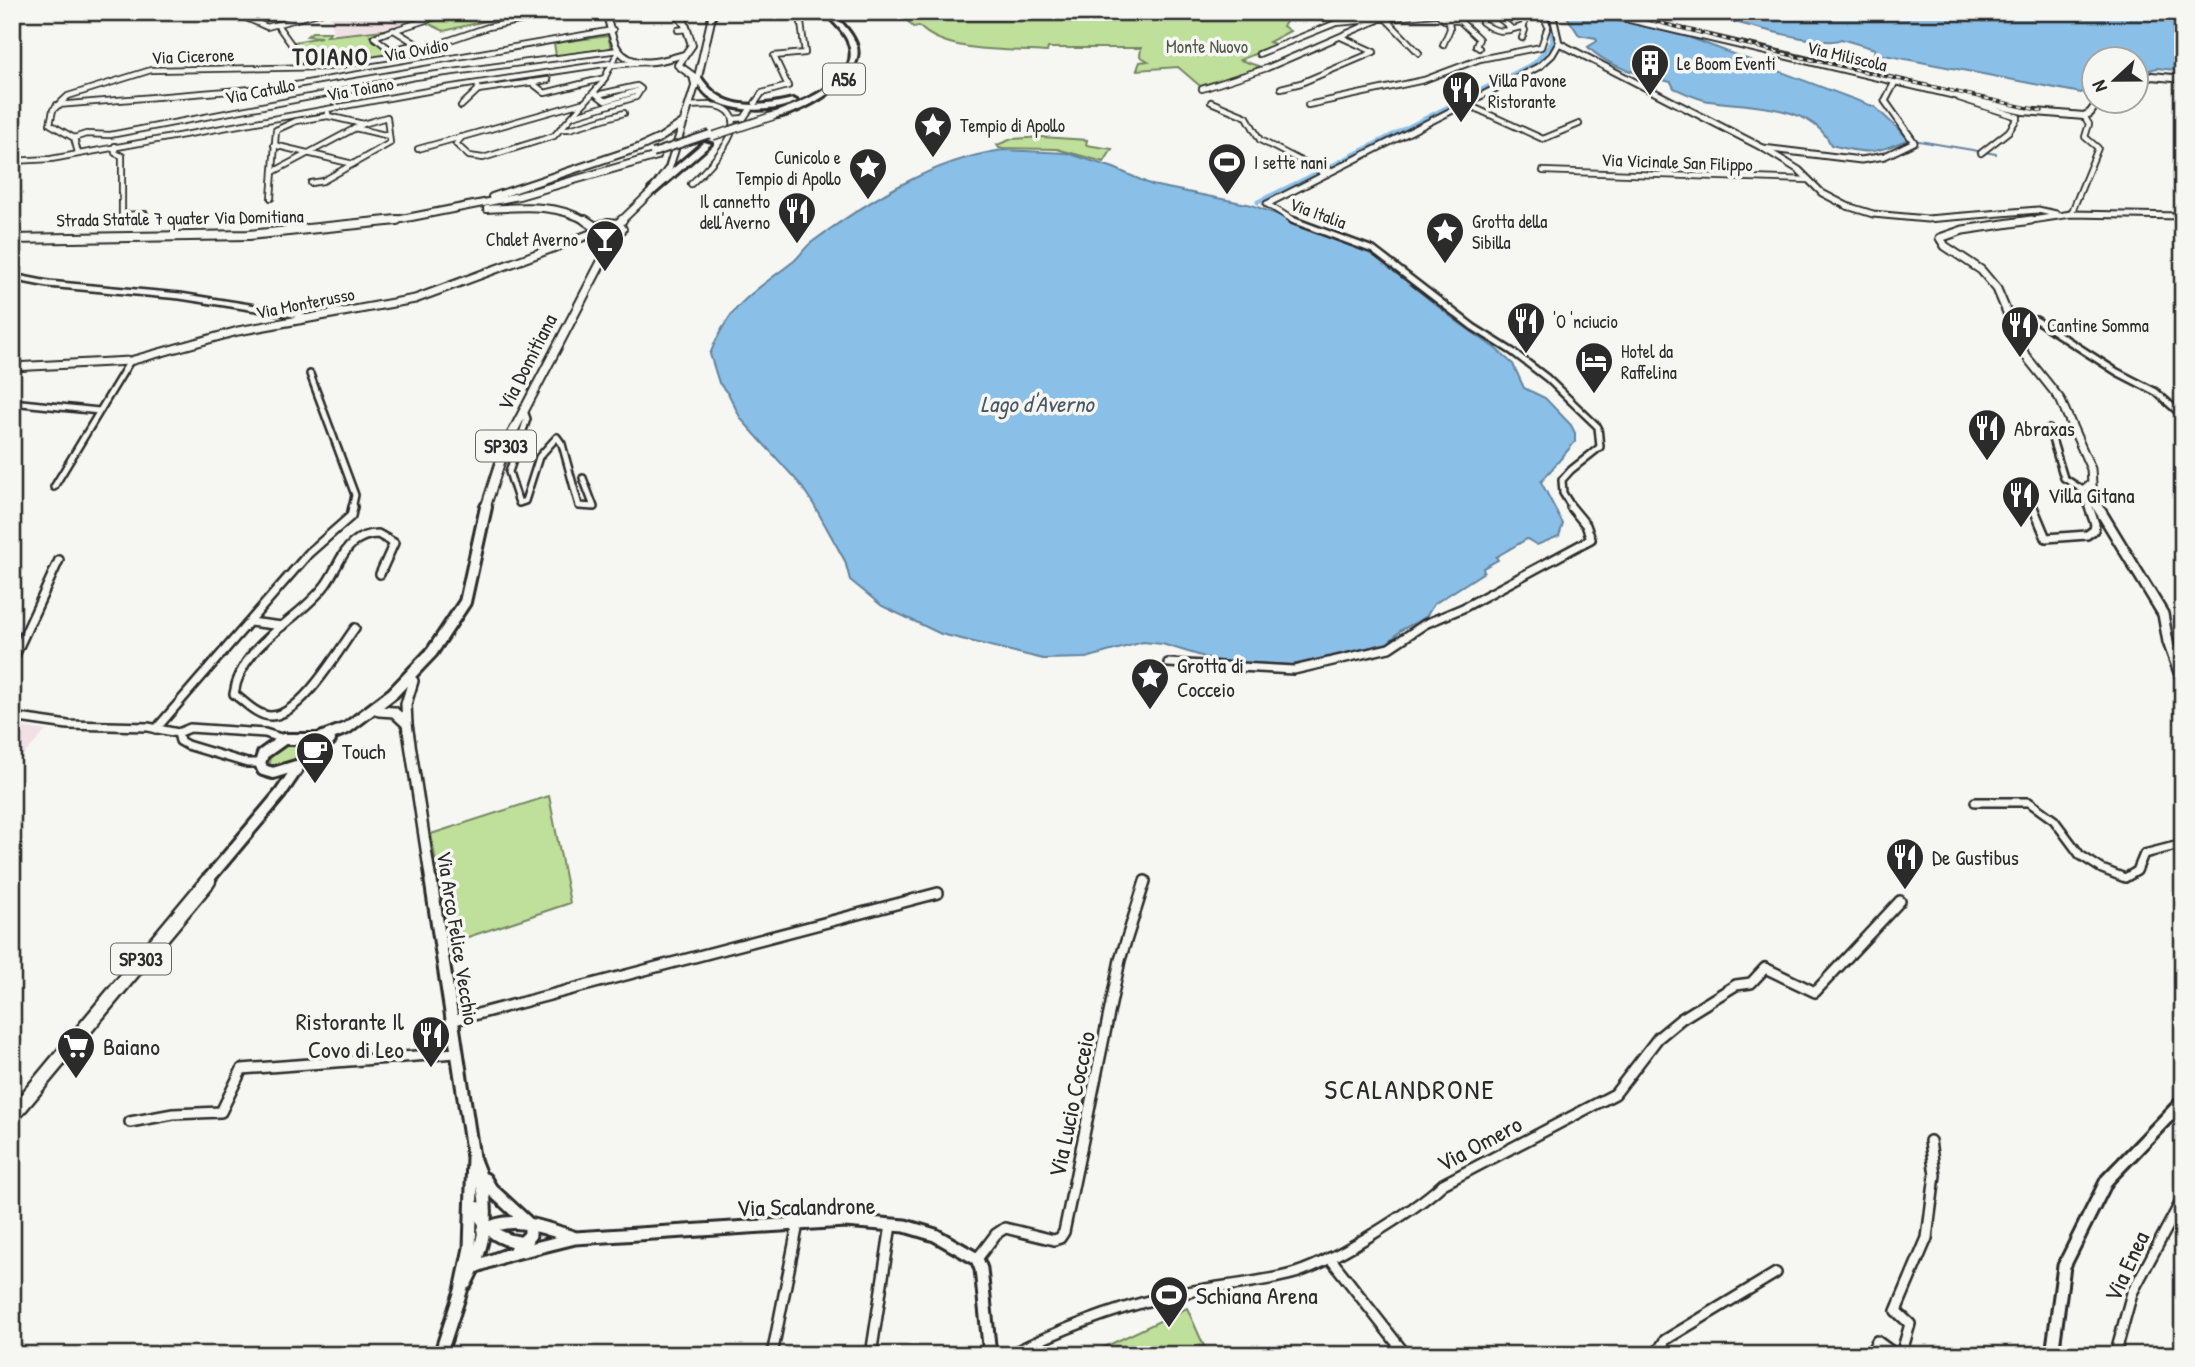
<svg xmlns="http://www.w3.org/2000/svg" width="2195" height="1367" viewBox="0 0 2195 1367" font-family="'Patrick Hand',sans-serif">
  <style>
    .built { fill: #f1e1e5 }
    .green { fill: #bee09a; stroke: #748662; stroke-width: 2 }
    .water { fill: #8abfe7; stroke: #64849c; stroke-width: 2 }
    .lines { fill: none; stroke-linecap: round; stroke-linejoin: round }
    .stream { stroke: #64849c; stroke-width: 2 }
    .canal { stroke: #8abfe7; stroke-width: 5 }
    .minor-far3-casing { stroke: #2b2b2b; stroke-width: 8 }
    .minor-far2-casing { stroke: #2b2b2b; stroke-width: 10 }
    .minor-far1-casing { stroke: #2b2b2b; stroke-width: 12 }
    .minor-casing { stroke: #2b2b2b; stroke-width: 14 }
    .tertiary-far3-casing { stroke: #2b2b2b; stroke-width: 9 }
    .tertiary-far2-casing { stroke: #2b2b2b; stroke-width: 11 }
    .tertiary-far1-casing { stroke: #2b2b2b; stroke-width: 14 }
    .tertiary-casing { stroke: #2b2b2b; stroke-width: 17 }
    .secondary-casing { stroke: #2b2b2b; stroke-width: 10 }
    .primary-far3-casing { stroke: #2b2b2b; stroke-width: 10 }
    .primary-far2-casing { stroke: #2b2b2b; stroke-width: 12 }
    .primary-far1-casing { stroke: #2b2b2b; stroke-width: 16 }
    .primary-casing { stroke: #2b2b2b; stroke-width: 19 }
    .trunk-far1-casing { stroke: #2b2b2b; stroke-width: 10 }
    .trunk-casing { stroke: #2b2b2b; stroke-width: 12 }
    .motorway-casing { stroke: #2b2b2b; stroke-width: 6 }
    .minor-far3 { stroke: #f6f6f2; stroke-width: 4.5 }
    .minor-far2 { stroke: #f6f6f2; stroke-width: 5 }
    .minor-far1 { stroke: #f6f6f2; stroke-width: 7 }
    .minor { stroke: #f6f6f2; stroke-width: 9 }
    .tertiary-far3 { stroke: #f6f6f2; stroke-width: 5 }
    .tertiary-far2 { stroke: #f6f6f2; stroke-width: 7 }
    .tertiary-far1 { stroke: #f6f6f2; stroke-width: 9 }
    .tertiary { stroke: #f6f6f2; stroke-width: 11 }
    .secondary { stroke: #f6f6f2; stroke-width: 6 }
    .primary-far3 { stroke: #f6f6f2; stroke-width: 6 }
    .primary-far2 { stroke: #f6f6f2; stroke-width: 8 }
    .primary-far1 { stroke: #f6f6f2; stroke-width: 10 }
    .primary { stroke: #f6f6f2; stroke-width: 14 }
    .trunk-far1 { stroke: #f6f6f2; stroke-width: 6 }
    .trunk { stroke: #f6f6f2; stroke-width: 8 }
    .motorway { fill: #f6f6f2; fill-rule: evenodd }
    .rail-casing { stroke: #2b2b2b; stroke-width: 3.5 }
    .rail { stroke: #f6f6f2; stroke-width: 2; stroke-dasharray: 4.5; stroke-linecap: butt }
    .trunk-bridge-casing { stroke: #2b2b2b; stroke-width: 10; stroke-linecap: butt }
    .motorway-bridge-casing { stroke: #2b2b2b; stroke-width: 10; stroke-linecap: butt }
    .trunk-bridge { stroke: #f6f6f2; stroke-width: 6 }
    .motorway-bridge { stroke: #f6f6f2; stroke-width: 7 }
    .labels { text-anchor: middle; dominant-baseline: central; stroke-width: 7; stroke-linejoin: round; paint-order: stroke }
    .far-park-label { font-size: 18px; fill: #505847; stroke: #f6f6f2 }
    .far-street-label { font-size: 18px; fill: #2b2b2b; stroke: #f6f6f2 }
    .far-poi-label { font-size: 18px; fill: #2b2b2b; stroke: #f6f6f2; text-anchor: start }
    .shield { fill: #f6f6f2; stroke: #686867; stroke-width: 2 }
    .shield-label { font-size: 19px; font-weight: bold; fill: #2b2b2b }
    .street-label { font-size: 21px; fill: #2b2b2b; stroke: #f6f6f2 }
    .poi-label { font-size: 21px; fill: #2b2b2b; stroke: #f6f6f2; text-anchor: start }
    .far-district-label { font-size: 23px; font-weight: bold; letter-spacing: 2px; fill: #2b2b2b; stroke: #f6f6f2 }
    .water-label { font-size: 23px; font-style: italic; fill: #485763; stroke: #f6f6f2 }
    .near-poi-label { font-size: 24px; fill: #2b2b2b; stroke: #f6f6f2; text-anchor: start }
    .near-street-label { font-size: 24px; fill: #2b2b2b; stroke: #f6f6f2 }
    .near-quarter-label { font-size: 28px; letter-spacing: 2px; fill: #2b2b2b; stroke: #f6f6f2 }
  </style>
  <rect width="100%" height="100%" fill="#f6f6f2"/>
  <filter id="ink" filterUnits="userSpaceOnUse"><feTurbulence type="fractalNoise" baseFrequency=".0143" numOctaves="2"/><feDisplacementMap in="SourceGraphic" scale="14" xChannelSelector="R" yChannelSelector="G"/><feConvolveMatrix kernelMatrix="1 2 1 2 8 2 1 2 1" color-interpolation-filters="sRGB"/></filter>
  <g filter="url(#ink)">
    <!-- built -->
    <g class="built">
      <path d="M330 12H426V15L424 19 382 31 333 35Z"/>
      <path d="M12 725 46 731 14 765 16 860 12 859Z"/>
    </g>
    <!-- green -->
    <g class="green">
      <path d="M473 12H492L498 18 444 31 425 22 473 15Z"/>
      <path d="M894 12H1345L1342 19 1287 21 1283 26 1290 31 1269 42 1277 45 1240 60 1261 67 1200 86 1178 67 1137 70 1140 62 1148 61 1140 56 1141 48H1048L1047 52C1008 49 946 54 919 26L913 27 906 19 897 20Z"/>
      <path d="M384 30 370 36 391 54C373 58 318 74 305 61 301 56 297 48 294 42L321 37 307 36 312 32H330L327 36Z"/>
      <path d="M608 36 611 48 556 56 554 43Z"/>
      <path d="M1042 137 1087 140 1086 145 1112 149 1104 162 1057 149 999 148 997 145 1012 139Z"/>
      <path d="M288 743 300 747 298 758 278 768 270 765 269 754Z"/>
      <path d="M549 796 570 903 450 943 431 834Z"/>
      <path d="M1187 1308 1208 1355H1100L1098 1350Z"/>
    </g>
    <!-- water -->
    <g class="water">
      <path d="M1564 12H1587L1688 37 1875 107 1909 139C1873 154 1869 155 1831 145 1812 103 1748 107 1709 101 1697 99 1685 93 1674 88L1671 82C1641 74 1610 69 1588 47L1597 41 1596 38 1579 35Z"/>
      <path d="M1692 12H2183V71L2157 68 2136 74V60H2094L2093 88 2081 93 1874 53 1875 49 1841 39C1822 50 1721 16 1692 12Z"/>
      <path d="M1003 150 1067 153 1114 168 1152 185 1252 205 1350 242 1370 252 1455 320 1496 349 1513 364 1524 388 1545 398 1571 425 1575 433V442L1541 482 1563 524 1559 536 1537 545 1527 539 1496 557 1498 560 1483 568 1484 572 1434 604 1426 617 1401 630 1388 643 1292 665 1221 662 1162 644 1143 642 1086 658 1043 659 941 634 882 606 850 580 845 561 814 505 800 484 741 419 729 395 719 383 710 354C730 303 754 292 794 261 801 255 805 247 812 242 870 200 932 160 1003 150Z"/>
    </g>
    <g class="lines">
      <!-- stream -->
      <path class="stream" d="M1913 140 1996 154"/>
      <!-- canal -->
      <g class="canal">
        <path d="M1324 170 1535 63 1553 42 1549 12"/>
        <path d="M1258 202 1318 173"/>
      </g>
      <defs>
        <g id="minor-far3">
          <path d="M233 12 267 27 322 12"/>
          <path d="M1365 12 1377 20"/>
          <path d="M1436 12 1444 20 1460 21 1479 39 1476 46 1479 48"/>
          <path d="M1498 17 1512 29"/>
          <path d="M1387 20 1419 53"/>
          <path d="M1482 22C1498 35 1506 31 1524 26L1526 12"/>
          <path d="M278 26 307 66"/>
          <path d="M1522 27 1525 30 1522 38"/>
          <path d="M398 29 432 18 431 12"/>
          <path d="M678 30 687 29"/>
          <path d="M1443 45 1450 29 1449 22"/>
          <path d="M391 50 374 37 394 30 415 43"/>
          <path d="M393 52 391 50 417 44"/>
          <path d="M1259 54 1336 23 1436 14"/>
          <path d="M613 65 643 62"/>
          <path d="M531 82 545 93 605 78"/>
          <path d="M1281 88 1301 83 1374 52 1341 37"/>
          <path d="M1202 89 1267 68 1378 20"/>
          <path d="M478 90 548 80"/>
          <path d="M596 94 605 101 637 91"/>
          <path d="M1959 98 2018 117 2009 131 1981 153"/>
          <path d="M585 102 554 136 483 158 469 156 456 144 462 137Z"/>
          <path d="M1211 102 1247 117 1260 140 1324 173"/>
          <path d="M755 103 762 93 788 86 774 56 805 53 801 23"/>
          <path d="M1464 103 1543 139 1579 124"/>
          <path d="M57 105 290 86 613 30"/>
          <path d="M1308 105 1424 80 1480 59 1541 47 1548 26 1541 12"/>
          <path d="M461 106 478 90V86"/>
          <path d="M689 106C699 106 713 103 723 108 755 123 705 171 691 184"/>
          <path d="M573 116 636 97 641 89 637 86 601 94"/>
          <path d="M733 119 744 118 750 109"/>
          <path d="M355 128 389 136"/>
          <path d="M560 129H569L624 113"/>
          <path d="M74 138 86 134 110 135 415 77 619 50 602 83 585 102"/>
          <path d="M274 145 353 164"/>
          <path d="M115 146V153L122 156V215L145 214"/>
          <path d="M418 149 461 137"/>
          <path d="M78 153 74 138 50 124 53 110 68 96 151 70 328 67 409 54 488 27 564 12"/>
          <path d="M12 161 51 159 433 90 611 63"/>
          <path d="M1543 171 1809 180"/>
          <path d="M273 172 363 124 328 116"/>
          <path d="M311 183 323 181 390 143 387 117 363 124"/>
          <path d="M271 198 276 130 296 121 328 116V113"/>
          <path d="M1267 204 1296 222"/>
          <path d="M2071 214 2098 148 2085 137 2089 124 2084 116"/>
        </g>
        <g id="minor-far2">
          <path d="M1292 220 1373 250 1473 327 1513 352 1547 378 1598 427 1600 447 1571 470 1562 480 1563 493 1573 509"/>
          <path d="M12 277 48 284 180 296 300 315 307 319"/>
          <path d="M2012 322 2036 320 2117 372 2156 392 2183 416"/>
          <path d="M310 374 355 495 352 509"/>
          <path d="M12 402 99 411"/>
          <path d="M524 411 527 419 509 472 519 503 525 501 539 457 557 437 562 444 579 506 594 507 583 478"/>
          <path d="M2049 429 2064 478 2083 490 2090 484"/>
          <path d="M54 487 130 361"/>
          <path d="M2083 490 2090 509"/>
          <path d="M2031 502 2034 509"/>
        </g>
        <g id="minor-far1">
          <path d="M2033 507 2046 538 2087 535 2094 530 2095 524 2089 507"/>
          <path d="M250 622 282 626"/>
          <path d="M355 628C338 651 302 715 271 716 257 716 244 701 234 694 241 644 294 624 323 588 335 574 339 555 353 543 361 536 369 534 378 534L394 543 380 574"/>
          <path d="M12 662 59 560"/>
          <path d="M1168 663 1294 670 1389 648 1425 624 1463 608 1591 539 1586 525 1571 507"/>
          <path d="M12 717 68 725 148 727 178 733 190 728 265 733 284 739"/>
          <path d="M156 729 309 553 351 516 353 507"/>
          <path d="M178 733 180 741 187 745 247 763H260"/>
          <path d="M1975 802H2029L2054 820 2080 855 2102 869 2125 878 2137 871 2144 854 2183 844"/>
        </g>
        <g id="minor">
          <path d="M451 1021 938 893"/>
          <path d="M130 1122 173 1114 221 1112 242 1069 456 1053"/>
          <path d="M1330 1258 1406 1355"/>
          <path d="M977 1259 996 1234 1005 1228 1054 1240 1060 1238 1064 1232 1120 960 1145 881"/>
          <path d="M772 1355 798 1224"/>
          <path d="M871 1355 891 1225"/>
          <path d="M1009 1355C1059 1330 1108 1311 1163 1297 1204 1287 1247 1285 1288 1275 1327 1266 1414 1211 1443 1184L1615 1094 1658 1038 1681 1019 1736 985 1751 983 1765 968 1815 992 1900 901"/>
          <path d="M1656 1355 1665 1340 1776 1273"/>
          <path d="M1870 1355 1877 1341 1896 1355"/>
          <path d="M1901 1355 1910 1324 1896 1311 1927 1238 1935 1175 1930 1141"/>
          <path d="M2115 1355 2132 1293 2183 1198"/>
        </g>
        <g id="tertiary-far3">
          <path d="M605 12C610 24 611 38 618 49 633 71 665 60 686 54"/>
          <path d="M676 12 687 29"/>
          <path d="M1559 43 1763 148 1861 160 1885 156 1914 142 1885 101 1895 82"/>
          <path d="M1763 148 1799 170 1822 193 1847 206 1873 214 1927 219 2038 210 2056 214"/>
          <path d="M1267 204 1540 66 1552 55 1559 43 1552 12"/>
          <path d="M2019 222 2071 214 2183 216"/>
        </g>
        <g id="tertiary-far2">
          <path d="M2031 220 1963 230 1940 238 1945 246 1981 270 1997 289 2025 355 2060 399 2091 469 2093 499 2099 509"/>
          <path d="M12 367 130 361 238 331 415 299 596 232"/>
        </g>
        <g id="tertiary-far1">
          <path d="M2098 507 2163 614 2168 642 2183 683"/>
          <path d="M413 681 406 704 407 724 431 882"/>
          <path d="M379 711 394 712 407 724"/>
        </g>
        <g id="tertiary">
          <path d="M431 881 473 1157 470 1248 461 1291 440 1355"/>
          <path d="M485 1179 491 1189 530 1225V1235L515 1250"/>
          <path d="M476 1207C485 1232 501 1241 527 1243"/>
          <path d="M483 1231C511 1213 544 1228 573 1237"/>
          <path d="M474 1267 507 1255 575 1238 845 1221 905 1226 935 1235 977 1259 981 1269 990 1355"/>
          <path d="M466 1283C487 1243 493 1202 474 1160"/>
          <path d="M2052 1355 2064 1266 2107 1180 2183 1101"/>
        </g>
        <g id="secondary">
          <path d="M1599 12 2023 111 2084 116 2090 113 2098 102"/>
          <path d="M2136 82 2152 76 2183 79"/>
        </g>
        <g id="primary-far3">
          <path d="M681 12 692 45 678 65 693 76 695 84"/>
          <path d="M620 222 652 191 669 168 698 77 713 12"/>
        </g>
        <g id="primary-far2">
          <path d="M608 223 618 224 622 229 609 236 596 232 599 226Z"/>
          <path d="M618 224 622 220"/>
          <path d="M485 509 505 447 604 257 606 236"/>
        </g>
        <g id="primary-far1">
          <path d="M296 766 273 773 263 770 260 763 263 754 284 739H318L347 728 393 693 432 652 465 602 486 507"/>
          <path d="M206 882 280 794 301 763 330 740"/>
        </g>
        <path id="primary" d="M12 1116 208 881"/>
        <g id="trunk-far1">
          <path d="M492 197 638 148 660 138 684 122"/>
          <path d="M487 209C521 207 558 203 588 222"/>
          <path d="M386 222 519 196 657 156"/>
        </g>
        <g id="trunk">
          <path d="M585 220 597 228"/>
          <path d="M12 239 249 235 397 220"/>
        </g>
        <g id="motorway">
          <path d="M713 12H721L715 16H711Z"/>
          <path d="M824 12H831C841 22 853 33 857 47 865 80 797 117 770 118V114C796 105 858 83 850 48 847 33 834 23 824 12Z"/>
          <path d="M696 76H700C722 111 756 108 793 99L797 101C774 113 733 113 711 98 703 93 699 85 694 77Z"/>
          <path d="M704 142 711 144 655 193H649V189Z"/>
        </g>
      </defs>
      <!-- minor-far3 casing -->
      <use href="#minor-far3" class="minor-far3-casing"/>
      <!-- minor-far2 casing -->
      <use href="#minor-far2" class="minor-far2-casing"/>
      <!-- minor-far1 casing -->
      <use href="#minor-far1" class="minor-far1-casing"/>
      <!-- minor casing -->
      <use href="#minor" class="minor-casing"/>
      <!-- tertiary-far3 casing -->
      <use href="#tertiary-far3" class="tertiary-far3-casing"/>
      <!-- tertiary-far2 casing -->
      <use href="#tertiary-far2" class="tertiary-far2-casing"/>
      <!-- tertiary-far1 casing -->
      <use href="#tertiary-far1" class="tertiary-far1-casing"/>
      <!-- tertiary casing -->
      <use href="#tertiary" class="tertiary-casing"/>
      <!-- secondary casing -->
      <use href="#secondary" class="secondary-casing"/>
      <!-- primary-far3 casing -->
      <use href="#primary-far3" class="primary-far3-casing"/>
      <!-- primary-far2 casing -->
      <use href="#primary-far2" class="primary-far2-casing"/>
      <!-- primary-far1 casing -->
      <use href="#primary-far1" class="primary-far1-casing"/>
      <!-- primary casing -->
      <use href="#primary" class="primary-casing"/>
      <!-- trunk-far1 casing -->
      <use href="#trunk-far1" class="trunk-far1-casing"/>
      <!-- trunk casing -->
      <use href="#trunk" class="trunk-casing"/>
      <!-- motorway casing -->
      <use href="#motorway" class="motorway-casing"/>
      <!-- minor-far3 -->
      <use href="#minor-far3" class="minor-far3"/>
      <!-- minor-far2 -->
      <use href="#minor-far2" class="minor-far2"/>
      <!-- minor-far1 -->
      <use href="#minor-far1" class="minor-far1"/>
      <!-- minor -->
      <use href="#minor" class="minor"/>
      <!-- tertiary-far3 -->
      <use href="#tertiary-far3" class="tertiary-far3"/>
      <!-- tertiary-far2 -->
      <use href="#tertiary-far2" class="tertiary-far2"/>
      <!-- tertiary-far1 -->
      <use href="#tertiary-far1" class="tertiary-far1"/>
      <!-- tertiary -->
      <use href="#tertiary" class="tertiary"/>
      <!-- secondary -->
      <use href="#secondary" class="secondary"/>
      <!-- primary-far3 -->
      <use href="#primary-far3" class="primary-far3"/>
      <!-- primary-far2 -->
      <use href="#primary-far2" class="primary-far2"/>
      <!-- primary-far1 -->
      <use href="#primary-far1" class="primary-far1"/>
      <!-- primary -->
      <use href="#primary" class="primary"/>
      <!-- trunk-far1 -->
      <use href="#trunk-far1" class="trunk-far1"/>
      <!-- trunk -->
      <use href="#trunk" class="trunk"/>
      <!-- motorway -->
      <use href="#motorway" class="motorway"/>
      <defs>
        <path id="rail" d="M1617 12 1781 53 2042 111"/>
      </defs>
      <!-- rail casing -->
      <use href="#rail" class="rail-casing"/>
      <!-- rail -->
      <use href="#rail" class="rail"/>
      <defs>
        <path id="trunk-bridge" d="M653 153 710 134"/>
        <path id="motorway-bridge" d="M713 136 773 116"/>
      </defs>
      <!-- trunk-bridge casing -->
      <use href="#trunk-bridge" class="trunk-bridge-casing"/>
      <!-- motorway-bridge casing -->
      <use href="#motorway-bridge" class="motorway-bridge-casing"/>
      <!-- trunk-bridge -->
      <use href="#trunk-bridge" class="trunk-bridge"/>
      <!-- motorway-bridge -->
      <use href="#motorway-bridge" class="motorway-bridge"/>
    </g>
  </g>
  <!-- icons -->
  <defs>
    <symbol id="building-pin" viewBox="-11 -11 22 30"><path d="M0 17L-7.5 6A9.5 9.5 0 1 1 7.5 6Z" fill="#2b2b2b" stroke="#f6f6f2"/><path d="M-4-6H4V6H1V3H-1V6H-4ZM-2.5-4.3h1.7v1.8h-1.7ZM.8-4.3h1.7v1.8H.8ZM-2.5-1h1.7V.8h-1.7ZM.8-1h1.7V.8H.8Z" fill="#fff"/></symbol>
    <symbol id="restaurant-pin" viewBox="-11 -11 22 30"><path d="M0 17L-7.5 6A9.5 9.5 0 1 1 7.5 6Z" fill="#2b2b2b" stroke="#f6f6f2"/><path d="M-5-6h1v4h1v-4h1v4h1v-4h1v5L-1.5 .5V6h-2V.5L-5-1ZM5-6V6H3V1.5H1.5Q1.5-4 5-6Z" fill="#fff"/></symbol>
    <symbol id="sight-pin" viewBox="-11 -11 22 30"><path d="M0 17L-7.5 6A9.5 9.5 0 1 1 7.5 6Z" fill="#2b2b2b" stroke="#f6f6f2"/><path d="M0-6L1.8-2.2L6-1.7L2.9 1.2L3.7 5.4L0 3.3L-3.7 5.4L-2.9 1.2L-6-1.7L-1.8-2.2Z" fill="#fff"/></symbol>
    <symbol id="stadium-pin" viewBox="-11 -11 22 30"><path d="M0 17L-7.5 6A9.5 9.5 0 1 1 7.5 6Z" fill="#2b2b2b" stroke="#f6f6f2"/><path d="M0-5a6.5 5 0 1 0 0 10a6.5 5 0 1 0 0-10ZM-3.5-1.8h7v3.6h-7Z" fill="#fff"/></symbol>
    <symbol id="bar-pin" viewBox="-11 -11 22 30"><path d="M0 17L-7.5 6A9.5 9.5 0 1 1 7.5 6Z" fill="#2b2b2b" stroke="#f6f6f2"/><path d="M-6-5H6L.8 .8V4.5H3.5V6h-7V4.5H-.8V.8Z" fill="#fff"/></symbol>
    <symbol id="hotel-pin" viewBox="-11 -11 22 30"><path d="M0 17L-7.5 6A9.5 9.5 0 1 1 7.5 6Z" fill="#2b2b2b" stroke="#f6f6f2"/><path d="M-6-4.5h1.5V1H6V5H4.5V3h-9V5H-6ZM-4 0a1.8 1.8 0 1 1 3.6 0ZM.5 0V-2.5h3Q6-2.5 6 0Z" fill="#fff"/></symbol>
    <symbol id="cafe-pin" viewBox="-11 -11 22 30"><path d="M0 17L-7.5 6A9.5 9.5 0 1 1 7.5 6Z" fill="#2b2b2b" stroke="#f6f6f2"/><path d="M-5.5-4.5H6V0H3Q3 3.5 0 3.5H-2.5Q-5.5 3.5-5.5 0ZM3-3.2v2h1.7v-2ZM-6 4.5H4V6H-6Z" fill="#fff"/></symbol>
    <symbol id="supermarket-pin" viewBox="-11 -11 22 30"><path d="M0 17L-7.5 6A9.5 9.5 0 1 1 7.5 6Z" fill="#2b2b2b" stroke="#f6f6f2"/><path d="M-6-5.5h2.5l.6 2H6L4.5 2H-2.5L-4.4-4H-6ZM-1.5 3.2a1.3 1.3 0 1 0 .1 0ZM3 3.2a1.3 1.3 0 1 0 .1 0Z" fill="#fff"/></symbol>
  </defs>
  <g fill-rule="evenodd">
    <use href="#building-pin" x="1628" y="41" width="44" height="60"/>
    <use href="#restaurant-pin" x="1439" y="68" width="44" height="60"/>
    <use href="#sight-pin" x="911" y="103" width="44" height="60"/>
    <use href="#stadium-pin" x="1205" y="140" width="44" height="60"/>
    <use href="#sight-pin" x="846" y="145" width="44" height="60"/>
    <use href="#restaurant-pin" x="775" y="189" width="44" height="60"/>
    <use href="#sight-pin" x="1423" y="209" width="44" height="60"/>
    <use href="#bar-pin" x="583" y="217" width="44" height="60"/>
    <use href="#restaurant-pin" x="1504" y="299" width="44" height="60"/>
    <use href="#restaurant-pin" x="1998" y="303" width="44" height="60"/>
    <use href="#hotel-pin" x="1572" y="339" width="44" height="60"/>
    <use href="#restaurant-pin" x="1965" y="406" width="44" height="60"/>
    <use href="#restaurant-pin" x="1999" y="473" width="44" height="60"/>
    <use href="#sight-pin" x="1128" y="655" width="44" height="60"/>
    <use href="#cafe-pin" x="293" y="729" width="44" height="60"/>
    <use href="#restaurant-pin" x="1883" y="835" width="44" height="60"/>
    <use href="#restaurant-pin" x="409" y="1013" width="44" height="60"/>
    <use href="#supermarket-pin" x="54" y="1024" width="44" height="60"/>
    <use href="#stadium-pin" x="1147" y="1273" width="44" height="60"/>
  </g>
  <g class="labels">
    <!-- far-park labels -->
    <g class="far-park-label">
      <text x="1207" y="46">Monte Nuovo</text>
    </g>
    <!-- far-street labels -->
    <g class="far-street-label">
      <text transform="translate(416 50) rotate(-10)">Via Ovidio</text>
      <text transform="translate(193 56) rotate(-2)">Via Cicerone</text>
      <text transform="translate(1847 56) rotate(13)">Via Miliscola</text>
      <text transform="translate(360 89) rotate(-10)">Via Toiano</text>
      <text transform="translate(260 91) rotate(-11)">Via Catullo</text>
      <text transform="translate(1677 162) rotate(2)">Via Vicinale San Filippo</text>
      <text transform="translate(1318 213) rotate(20)">Via Italia</text>
      <text transform="translate(180 218) rotate(-1)">Strada Statale 7 quater Via Domitiana</text>
      <text transform="translate(305 303) rotate(-11)">Via Monterusso</text>
    </g>
    <!-- far-poi labels -->
    <g class="far-poi-label">
      <text x="1677" y="63">Le Boom Eventi</text>
      <text x="1488" y="80">Villa Pavone<tspan x="1488" dy="21">Ristorante</tspan></text>
      <text x="960" y="125">Tempio di Apollo</text>
      <text x="841" y="157" text-anchor="end">Cunicolo e<tspan x="841" dy="21">Tempio di Apollo</tspan></text>
      <text x="1254" y="162">I sette nani</text>
      <text x="770" y="201" text-anchor="end">Il cannetto<tspan x="770" dy="21">dell'Averno</tspan></text>
      <text x="1472" y="221">Grotta della<tspan x="1472" dy="21">Sibilla</tspan></text>
      <text x="578" y="239" text-anchor="end">Chalet Averno</text>
      <text x="1553" y="321">'O 'nciucio</text>
      <text x="2047" y="325">Cantine Somma</text>
      <text x="1621" y="351">Hotel da<tspan x="1621" dy="21">Raffelina</tspan></text>
    </g>
    <!-- shield labels -->
    <g class="shield">
      <rect x="823" y="63.5" width="42" height="31" rx="5"/>
      <rect x="476" y="430.5" width="60" height="31" rx="5"/>
      <rect x="111" y="943.5" width="60" height="31" rx="5"/>
    </g>
    <g class="shield-label">
      <text x="844" y="79">A56</text>
      <text x="506" y="446">SP303</text>
      <text x="141" y="959">SP303</text>
    </g>
    <!-- street labels -->
    <g class="street-label">
      <text transform="translate(527 362) rotate(-63)">Via Domitiana</text>
      <text transform="translate(458 938) rotate(81)">Via Arco Felice Vecchio</text>
    </g>
    <!-- poi labels -->
    <g class="poi-label">
      <text x="2014" y="428">Abraxas</text>
      <text x="2048" y="495">Villa Gitana</text>
      <text x="1177" y="665">Grotta di<tspan x="1177" dy="24">Cocceio</tspan></text>
      <text x="342" y="751">Touch</text>
      <text x="1932" y="857">De Gustibus</text>
    </g>
    <!-- far-district labels -->
    <g class="far-district-label">
      <text x="331" y="56">TOIANO</text>
    </g>
    <!-- water labels -->
    <g class="water-label">
      <text x="1037" y="403">Lago d'Averno</text>
    </g>
    <!-- near-poi labels -->
    <g class="near-poi-label">
      <text x="404" y="1021" text-anchor="end">Ristorante Il<tspan x="404" dy="28">Covo di Leo</tspan></text>
      <text x="103" y="1046">Baiano</text>
      <text x="1196" y="1295">Schiana Arena</text>
    </g>
    <!-- near-street labels -->
    <g class="near-street-label">
      <text transform="translate(1071 1104) rotate(-78)">Via Lucio Cocceio</text>
      <text transform="translate(1479 1143) rotate(-28)">Via Omero</text>
      <text transform="translate(806 1206) rotate(-1)">Via Scalandrone</text>
      <text transform="translate(2126 1266) rotate(-65)">Via Enea</text>
    </g>
    <!-- near-quarter labels -->
    <g class="near-quarter-label">
      <text x="1410" y="1089">SCALANDRONE</text>
    </g>
  </g>
  <!-- margin -->
  <rect width="2195" height="1367" fill="none" stroke="#f6f6f2" stroke-width="42"/>
  <rect x="21" y="21" width="2153" height="1325" fill="none" stroke="#2b2b2b" stroke-width="2.5" filter="url(#ink)"/>
  <!-- north arrow -->
  <g transform="translate(2115 80) rotate(248)"><circle r="33" fill="#f6f6f2" stroke="#a5a5a2" stroke-width="2"/>
  <path d="M0-5L12 26L0 18L-12 26Z" fill="#2b2b2b"/>
  <text y="-10" font-size="19" font-weight="bold" text-anchor="middle" fill="#2b2b2b">N</text>
  </g>
</svg>
